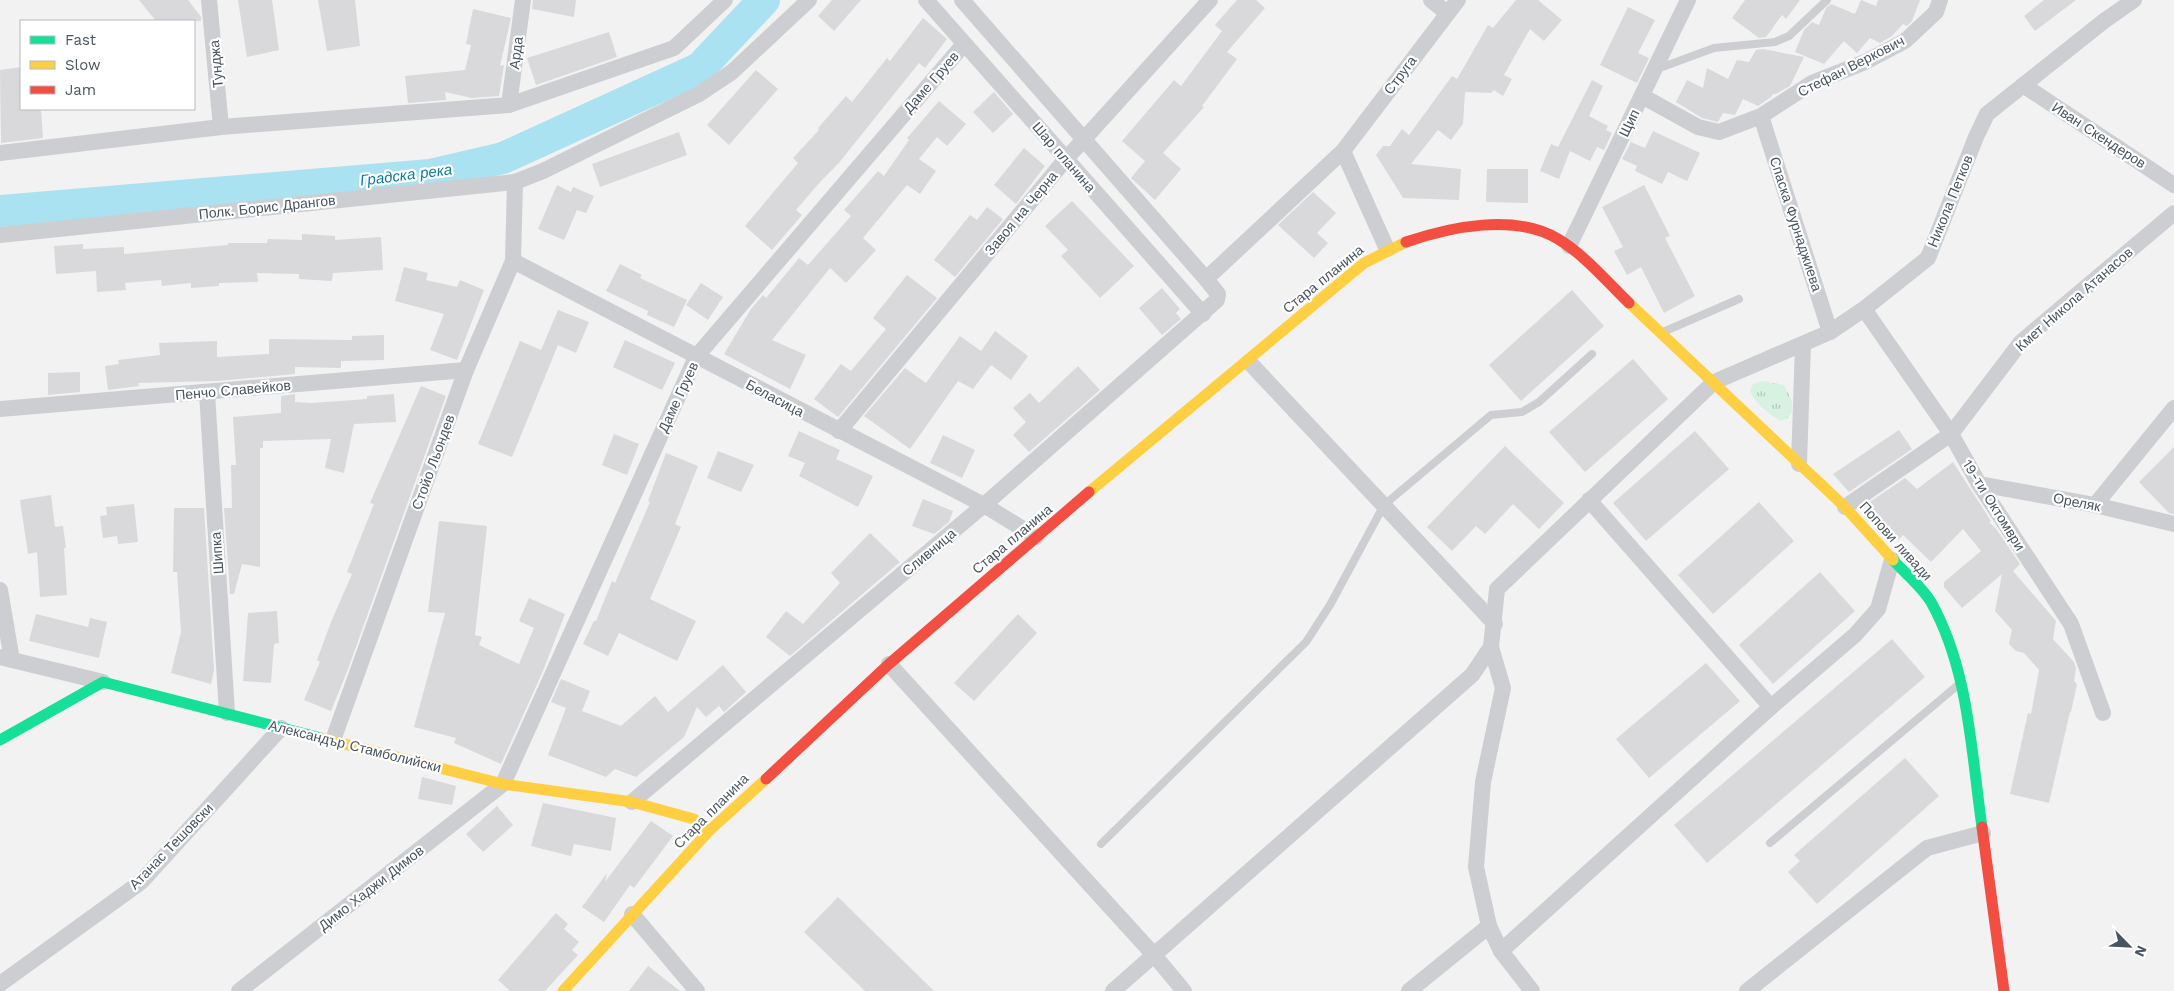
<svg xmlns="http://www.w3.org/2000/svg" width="2174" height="991" viewBox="0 0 2174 991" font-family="'Work Sans',sans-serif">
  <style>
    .park { fill: url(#park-tufts) }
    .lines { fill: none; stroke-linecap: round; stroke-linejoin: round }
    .river { stroke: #aae2f1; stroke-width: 32 }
    .building { fill: #d9d9db }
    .lane { stroke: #ccced1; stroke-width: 8 }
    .street { stroke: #ccced1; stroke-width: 16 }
    .fast { stroke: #16e098; stroke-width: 11 }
    .slow { stroke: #ffcf43; stroke-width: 11 }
    .jam { stroke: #f24e42; stroke-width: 11 }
    .labels { text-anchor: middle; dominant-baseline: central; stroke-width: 4.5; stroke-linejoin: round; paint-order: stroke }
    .street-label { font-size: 14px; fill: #485560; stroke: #fff }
    .water-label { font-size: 15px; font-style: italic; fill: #087d9c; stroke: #fff }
  </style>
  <defs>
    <pattern id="park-tufts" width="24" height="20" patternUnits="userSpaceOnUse" patternTransform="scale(1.25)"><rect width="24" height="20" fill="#d7f2e1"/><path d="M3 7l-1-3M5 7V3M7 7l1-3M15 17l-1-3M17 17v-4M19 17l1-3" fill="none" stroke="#b0c7ba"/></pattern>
  </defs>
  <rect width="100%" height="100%" fill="#f3f2f2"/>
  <!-- park -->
  <path class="park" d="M1762 381 1784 385 1792 401V412L1788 418 1781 421C1769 414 1755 404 1750 391L1753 384Z"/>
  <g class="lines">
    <!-- river -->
    <path class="river" d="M0 211 430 175 503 158 700 68 764 0"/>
  </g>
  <!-- building -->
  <g class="building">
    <path d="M139 0H188L201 17V21H156Z"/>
    <path d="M238 0H272L279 50 247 57Z"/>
    <path d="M318 0H355L360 46 327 51Z"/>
    <path d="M533 0H576L574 17 532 9Z"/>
    <path d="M832 0H861L834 31 818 16Z"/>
    <path d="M1237 0H1256L1265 8 1227 52 1237 59 1202 106 1204 107 1163 153 1181 169 1155 200 1131 178 1145 161 1122 141 1174 80 1181 86 1222 31 1215 25Z"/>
    <path d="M1516 0H1538L1562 20 1544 41 1530 29 1504 75 1512 79 1503 96 1494 90 1491 93 1465 92 1463 124 1451 140 1438 130 1411 164 1461 169 1459 200 1403 198 1376 155 1383 146H1390L1402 129 1409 135 1452 76 1457 79 1488 25 1493 28Z"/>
    <path d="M1745 0H1800L1786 19 1782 15 1766 37 1759 38 1732 18Z"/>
    <path d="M1861 0 1876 6 1878 0H1920L1912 21 1907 26 1903 24 1892 36 1880 43 1870 38 1857 53 1844 41 1824 64 1795 52 1804 30 1812 22 1819 25 1826 8 1831 4 1855 14Z"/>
    <path d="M2044 0H2076L2035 31 2024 16Z"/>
    <path d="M1628 7 1655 20 1638 53 1649 58 1637 83 1600 65Z"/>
    <path d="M473 9 511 18 500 66 504 65 499 96 472 98 445 92 446 100 408 103 405 76 465 70 471 45 466 44Z"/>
    <path d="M923 18 947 39 925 68 919 63 838 164 820 182 796 210 802 215 772 250 745 226 798 163 793 158 819 130 818 128 846 96 852 102 887 58 890 61Z"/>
    <path d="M609 32 617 57 536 85 527 58Z"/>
    <path d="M1763 49 1804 57 1790 86 1776 94H1773L1771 97 1758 106 1743 99 1735 115 1723 113 1718 122 1702 118 1676 102 1687 80 1703 88 1707 68 1728 79 1737 60 1749 62 1756 50Z"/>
    <path d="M21 67V110L41 109 43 138 1 143 0 70Z"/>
    <path d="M756 70 778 89 729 145 707 125Z"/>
    <path d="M1592 80 1603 86 1589 116 1608 126 1606 130 1612 133 1604 150 1597 147 1590 161 1570 151 1559 179 1540 171 1551 144 1558 147Z"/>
    <path d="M994 92 1013 114 993 133 973 112Z"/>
    <path d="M939 101 966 124 947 146 937 137 919 159 936 171 920 194 907 185 863 238 876 250 846 283 830 268 772 340 806 355 790 389 724 354 751 309 763 295 766 298 799 258 808 265 851 216 844 210 878 171 884 176 909 140 907 138Z"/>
    <path d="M1653 131 1700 153 1687 181 1668 172 1662 184 1635 171 1637 166 1622 159 1631 142 1645 148Z"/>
    <path d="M679 132 687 155 600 187 592 164Z"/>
    <path d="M1024 148 1045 166 1016 204 994 185Z"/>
    <path d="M1487 169H1528V203L1486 202Z"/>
    <path d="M557 185 571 192 573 187 594 196 586 213 577 210 564 240 538 229Z"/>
    <path d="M1644 185 1670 236 1665 238 1695 296 1664 313 1641 267 1627 275 1614 251 1623 247 1602 207Z"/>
    <path d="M1313 192 1336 213 1317 233 1328 243 1314 258 1278 225Z"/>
    <path d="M1072 201 1134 266 1100 298 1061 256 1068 250 1045 226Z"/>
    <path d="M987 207 1003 219 955 277 934 260 970 215 977 220Z"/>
    <path d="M302 234 335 236V240L381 237 383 270 333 273 332 281 299 279V274L257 273 258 282 219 283V286L191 288V283L162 286 161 280 125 283 126 290 97 292 96 271 56 274 54 246 83 244V249L124 247V254L228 245V243H267L268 239 302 240Z"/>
    <path d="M620 264 642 275 640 278 687 300 674 327 647 315 648 311 606 291Z"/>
    <path d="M404 267 428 273 426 280 457 287 460 280 484 290 457 360 430 350 444 314 395 301Z"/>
    <path d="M907 275 937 298 838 417 814 399 841 364 851 371 886 329 873 318Z"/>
    <path d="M701 283 723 297 708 320 686 305Z"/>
    <path d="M1162 288 1180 309 1176 313 1181 319 1162 335 1139 308Z"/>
    <path d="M1572 290 1604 326 1521 401 1489 365Z"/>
    <path d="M558 310 589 322 576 353 558 345 512 457 478 444 520 341 541 350Z"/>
    <path d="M995 331 1028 356 1011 380 991 365 973 389 958 381 910 449 864 416 905 368 926 383 960 336 981 351Z"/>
    <path d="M384 335V360L341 361V368L295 367V374L218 381 138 383 139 386 108 390 105 366 119 364 118 360 160 355 159 343 217 341V357L269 354V339L352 340V336Z"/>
    <path d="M625 340 675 363 662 390 613 367Z"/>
    <path d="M1633 359 1668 399 1585 472 1549 432Z"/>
    <path d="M1078 366 1100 390 1029 452 1013 435 1026 422 1013 408 1030 393 1039 403Z"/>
    <path d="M80 372V392L48 395V373Z"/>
    <path d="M421 386 446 396 348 669 331 711 304 700 320 662 317 660 331 622 352 574 347 572 374 504 370 503Z"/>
    <path d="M295 394V402L312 403 367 399V396L394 394 396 422 354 424 344 473 325 468 331 439 263 441V448H260V567L242 564 234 594H230L224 508H232L231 465H236L233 417 281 413V396Z"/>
    <path d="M1899 430 1912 449 1849 492 1833 474Z"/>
    <path d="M799 431 840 450 836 459 873 476 858 507 799 476 805 463 788 456Z"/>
    <path d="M1695 431 1729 469 1646 541 1613 503Z"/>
    <path d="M614 434 639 444 627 475 602 465Z"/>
    <path d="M943 435 975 450 962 478 930 463Z"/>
    <path d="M1505 446 1564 503 1539 529 1513 504 1485 534 1476 526 1452 551 1427 527Z"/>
    <path d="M2174 447V514L2169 513 2139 482Z"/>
    <path d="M718 451 754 465 741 492 707 478Z"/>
    <path d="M666 453 698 466 675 524 681 527 650 599 696 621 677 661 619 633 608 656 583 644 594 621H596L612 581 615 583 650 502 648 501Z"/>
    <path d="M1953 462 1991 521 1989 522 1997 530 2020 564 2013 571 2056 621 2053 639 2074 662 2076 668 2074 681 2077 684 2071 712H2070L2049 803 2010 794 2028 713 2031 714 2039 670 2024 653 2016 651 2009 644 2012 630 1995 611 2002 574 1962 608 1944 587V582L1981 551 1963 529 1931 562 1903 535 1898 540 1864 506 1905 478 1917 489Z"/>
    <path d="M51 495 55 527 63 526 66 548H64L67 595 40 597 37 552 28 554 20 500Z"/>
    <path d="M923 499 953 511 949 522 934 534 912 526Z"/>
    <path d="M1759 502 1794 541 1713 614 1678 575Z"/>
    <path d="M134 504 138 542 118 544 117 536 103 538 100 516 107 515 106 507Z"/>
    <path d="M174 508H204L214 670 211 684 171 673 181 632 177 572H173Z"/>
    <path d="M439 521 487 526 475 635 482 637 479 645 519 664 534 628 519 621 529 598 565 614 543 671 501 764 454 743 456 738 414 727 445 613 428 612Z"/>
    <path d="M870 533 900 562 790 656 766 637 786 611 803 624 840 583 831 573Z"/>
    <path d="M1820 572 1855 611 1773 684 1739 645Z"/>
    <path d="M277 611 279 643 274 644 271 683 243 681 248 613Z"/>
    <path d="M36 614 88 627 90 618 107 622 99 658 29 641Z"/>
    <path d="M1018 614 1037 633 974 701 954 683Z"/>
    <path d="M1892 639 1925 677 1707 863 1674 825Z"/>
    <path d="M1706 663 1740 701 1649 778 1616 739Z"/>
    <path d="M723 665 746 692 724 712 719 706 706 717 697 707 684 737 636 777 615 769 606 777 548 755 566 708 551 702 561 679 590 691 582 711 621 726 655 696 668 712Z"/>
    <path d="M1905 758 1939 796 1817 904 1788 872 1800 861 1794 855Z"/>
    <path d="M422 777 456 786 452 805 418 799Z"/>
    <path d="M543 803 616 818 611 851 574 844 571 856 531 846Z"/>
    <path d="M497 806 513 825 483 852 466 834Z"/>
    <path d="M651 821 673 836 634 888 630 885 604 922 582 907 607 873 605 882Z"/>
    <path d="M838 897 934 991H865L804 932Z"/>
    <path d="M556 913 568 924 564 929 579 942 572 950 578 955 545 991H510L498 980Z"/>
    <path d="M648 966 680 991H629Z"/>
  </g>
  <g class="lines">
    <!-- lane -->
    <g class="lane">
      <path d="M1657 69 1714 48 1775 42 1789 36 1827 0"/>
      <path d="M1663 332 1739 299"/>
      <path d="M1770 843 1958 685"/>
      <path d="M1101 844 1306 642 1330 605 1384 505 1491 415 1522 412 1539 402 1592 354"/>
    </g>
    <!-- street -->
    <g class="street">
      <path d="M209 0 221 127"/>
      <path d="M926 0 1203 314"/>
      <path d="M1431 0 1447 13"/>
      <path d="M2023 85 2174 185"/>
      <path d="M1642 96 1698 127 1719 132 1761 116 1812 83 1865 62 1905 41 1936 12 1940 0"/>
      <path d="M509 105 523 0"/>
      <path d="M1761 116 1830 332"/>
      <path d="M1343 151 1387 249"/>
      <path d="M0 153 221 127 509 105 674 48 725 0"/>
      <path d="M0 235 515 182 543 171 699 94 732 72 809 0"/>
      <path d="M1569 246 1688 0"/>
      <path d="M513 261 984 505 1036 537"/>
      <path d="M1206 279 1343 151 1458 0"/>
      <path d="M1864 309 1951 434 1979 484 2071 624 2103 713"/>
      <path d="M1249 362 1495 624"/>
      <path d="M207 393 227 713"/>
      <path d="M0 409 466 370"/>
      <path d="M839 431 1066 159 1210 0"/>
      <path d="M1799 464 1803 344"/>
      <path d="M1979 484 2095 505 2174 524"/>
      <path d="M1589 500 1771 707"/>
      <path d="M2095 505 2174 408"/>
      <path d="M1845 507 1951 434 2021 342 2174 213"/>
      <path d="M0 590 12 660"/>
      <path d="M1491 647 1503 688 1483 782 1476 867 1489 926 1501 951 1532 991"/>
      <path d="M0 657 103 682"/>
      <path d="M889 664 1154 955 1184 991"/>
      <path d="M333 740 466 370 513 261 515 182"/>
      <path d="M632 802 984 505 1217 300 1218 294 1206 279 962 0"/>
      <path d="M632 914 697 991"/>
      <path d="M1501 951 1771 707 1855 635 1878 609 1892 560"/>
      <path d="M0 984 141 882 281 728"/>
      <path d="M239 991 503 784 696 357 964 44"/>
      <path d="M1113 991 1472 675 1491 647 1497 589 1714 382 1830 332 1864 309 1928 258 1976 137 1987 114 2104 21 2134 0"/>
      <path d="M1409 991 1489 926"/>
      <path d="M1747 991 1927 848 1983 833"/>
    </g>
    <!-- fast -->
    <g class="fast">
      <path d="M1893 560C1905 573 1922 587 1931 602 1969 670 1971 751 1982 827"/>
      <path d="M0 740 103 682 321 738"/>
    </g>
    <!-- slow -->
    <g class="slow">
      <path d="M1629 303 1845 507 1893 560"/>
      <path d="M1089 492 1364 263 1406 242"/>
      <path d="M321 738 503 784 632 802 694 819 709 831"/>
      <path d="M563 991 709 831 766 779"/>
    </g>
    <!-- jam -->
    <g class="jam">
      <path d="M1406 242C1450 227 1515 213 1558 239 1585 255 1607 282 1629 303"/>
      <path d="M766 779 889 664 1089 492"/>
      <path d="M1982 827 2004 991"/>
    </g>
  </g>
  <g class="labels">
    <!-- street labels -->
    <g class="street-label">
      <text transform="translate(516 53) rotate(-83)">Арда</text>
      <text transform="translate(216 64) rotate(-95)">Тунджа</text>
      <text transform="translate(1851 66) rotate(-27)">Стефан Веркович</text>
      <text transform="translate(1400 75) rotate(-53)">Струга</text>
      <text transform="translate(931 82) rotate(-49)">Даме Груев</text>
      <text transform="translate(1629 123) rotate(-64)">Щип</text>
      <text transform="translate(2099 135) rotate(33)">Иван Скендеров</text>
      <text transform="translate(1064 157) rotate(49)">Шар планина</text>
      <text transform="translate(1950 201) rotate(-68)">Никола Петков</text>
      <text transform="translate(267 207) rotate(-6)">Полк. Борис Дрангов</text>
      <text transform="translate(1021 213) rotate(-50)">Завоя на Черна</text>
      <text transform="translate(1796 224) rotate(72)">Спаска Фурнаджиева</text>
      <text transform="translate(1323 279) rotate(-39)">Стара планина</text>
      <text transform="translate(2074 299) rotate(-41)">Кмет Никола Атанасов</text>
      <text transform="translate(233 390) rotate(-5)">Пенчо Славейков</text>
      <text transform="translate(678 397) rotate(-65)">Даме Груев</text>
      <text transform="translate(775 398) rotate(28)">Беласица</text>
      <text transform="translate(433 462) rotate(-70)">Стойо Льондев</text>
      <text transform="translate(2077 502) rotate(11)">Ореляк</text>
      <text transform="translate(1994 505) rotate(58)">19-ти Октомври</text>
      <text transform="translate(1012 539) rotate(-40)">Стара планина</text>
      <text transform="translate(1896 541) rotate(48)">Попови ливади</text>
      <text transform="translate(929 552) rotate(-40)">Сливница</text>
      <text transform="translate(217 553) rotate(-94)">Шипка</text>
      <text transform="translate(355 746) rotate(14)">Александър Стамболийски</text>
      <text transform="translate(711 811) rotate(-45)">Стара планина</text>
      <text transform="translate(171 846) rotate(-46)">Атанас Тешовски</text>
      <text transform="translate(371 888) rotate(-38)">Димо Хаджи Димов</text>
    </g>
    <!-- water labels -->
    <g class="water-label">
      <text transform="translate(406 175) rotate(-7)">Градска река</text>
    </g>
  </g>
  <!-- legend -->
  <rect x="20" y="20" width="175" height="90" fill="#ffffff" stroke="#b6bbbf"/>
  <rect x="30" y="36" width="25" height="8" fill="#16e098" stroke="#b6bbbf"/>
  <text x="65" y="45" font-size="15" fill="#485560">Fast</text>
  <rect x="30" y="61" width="25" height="8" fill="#ffcf43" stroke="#b6bbbf"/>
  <text x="65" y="70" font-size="15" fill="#485560">Slow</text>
  <rect x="30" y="86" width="25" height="8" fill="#f24e42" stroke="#b6bbbf"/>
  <text x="65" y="95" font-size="15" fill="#485560">Jam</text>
  <!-- north arrow -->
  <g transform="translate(2129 946) rotate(114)" stroke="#ffffff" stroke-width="4" paint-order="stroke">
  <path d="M0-4L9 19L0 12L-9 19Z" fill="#485560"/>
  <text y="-8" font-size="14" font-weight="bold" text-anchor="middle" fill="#485560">N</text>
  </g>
</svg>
